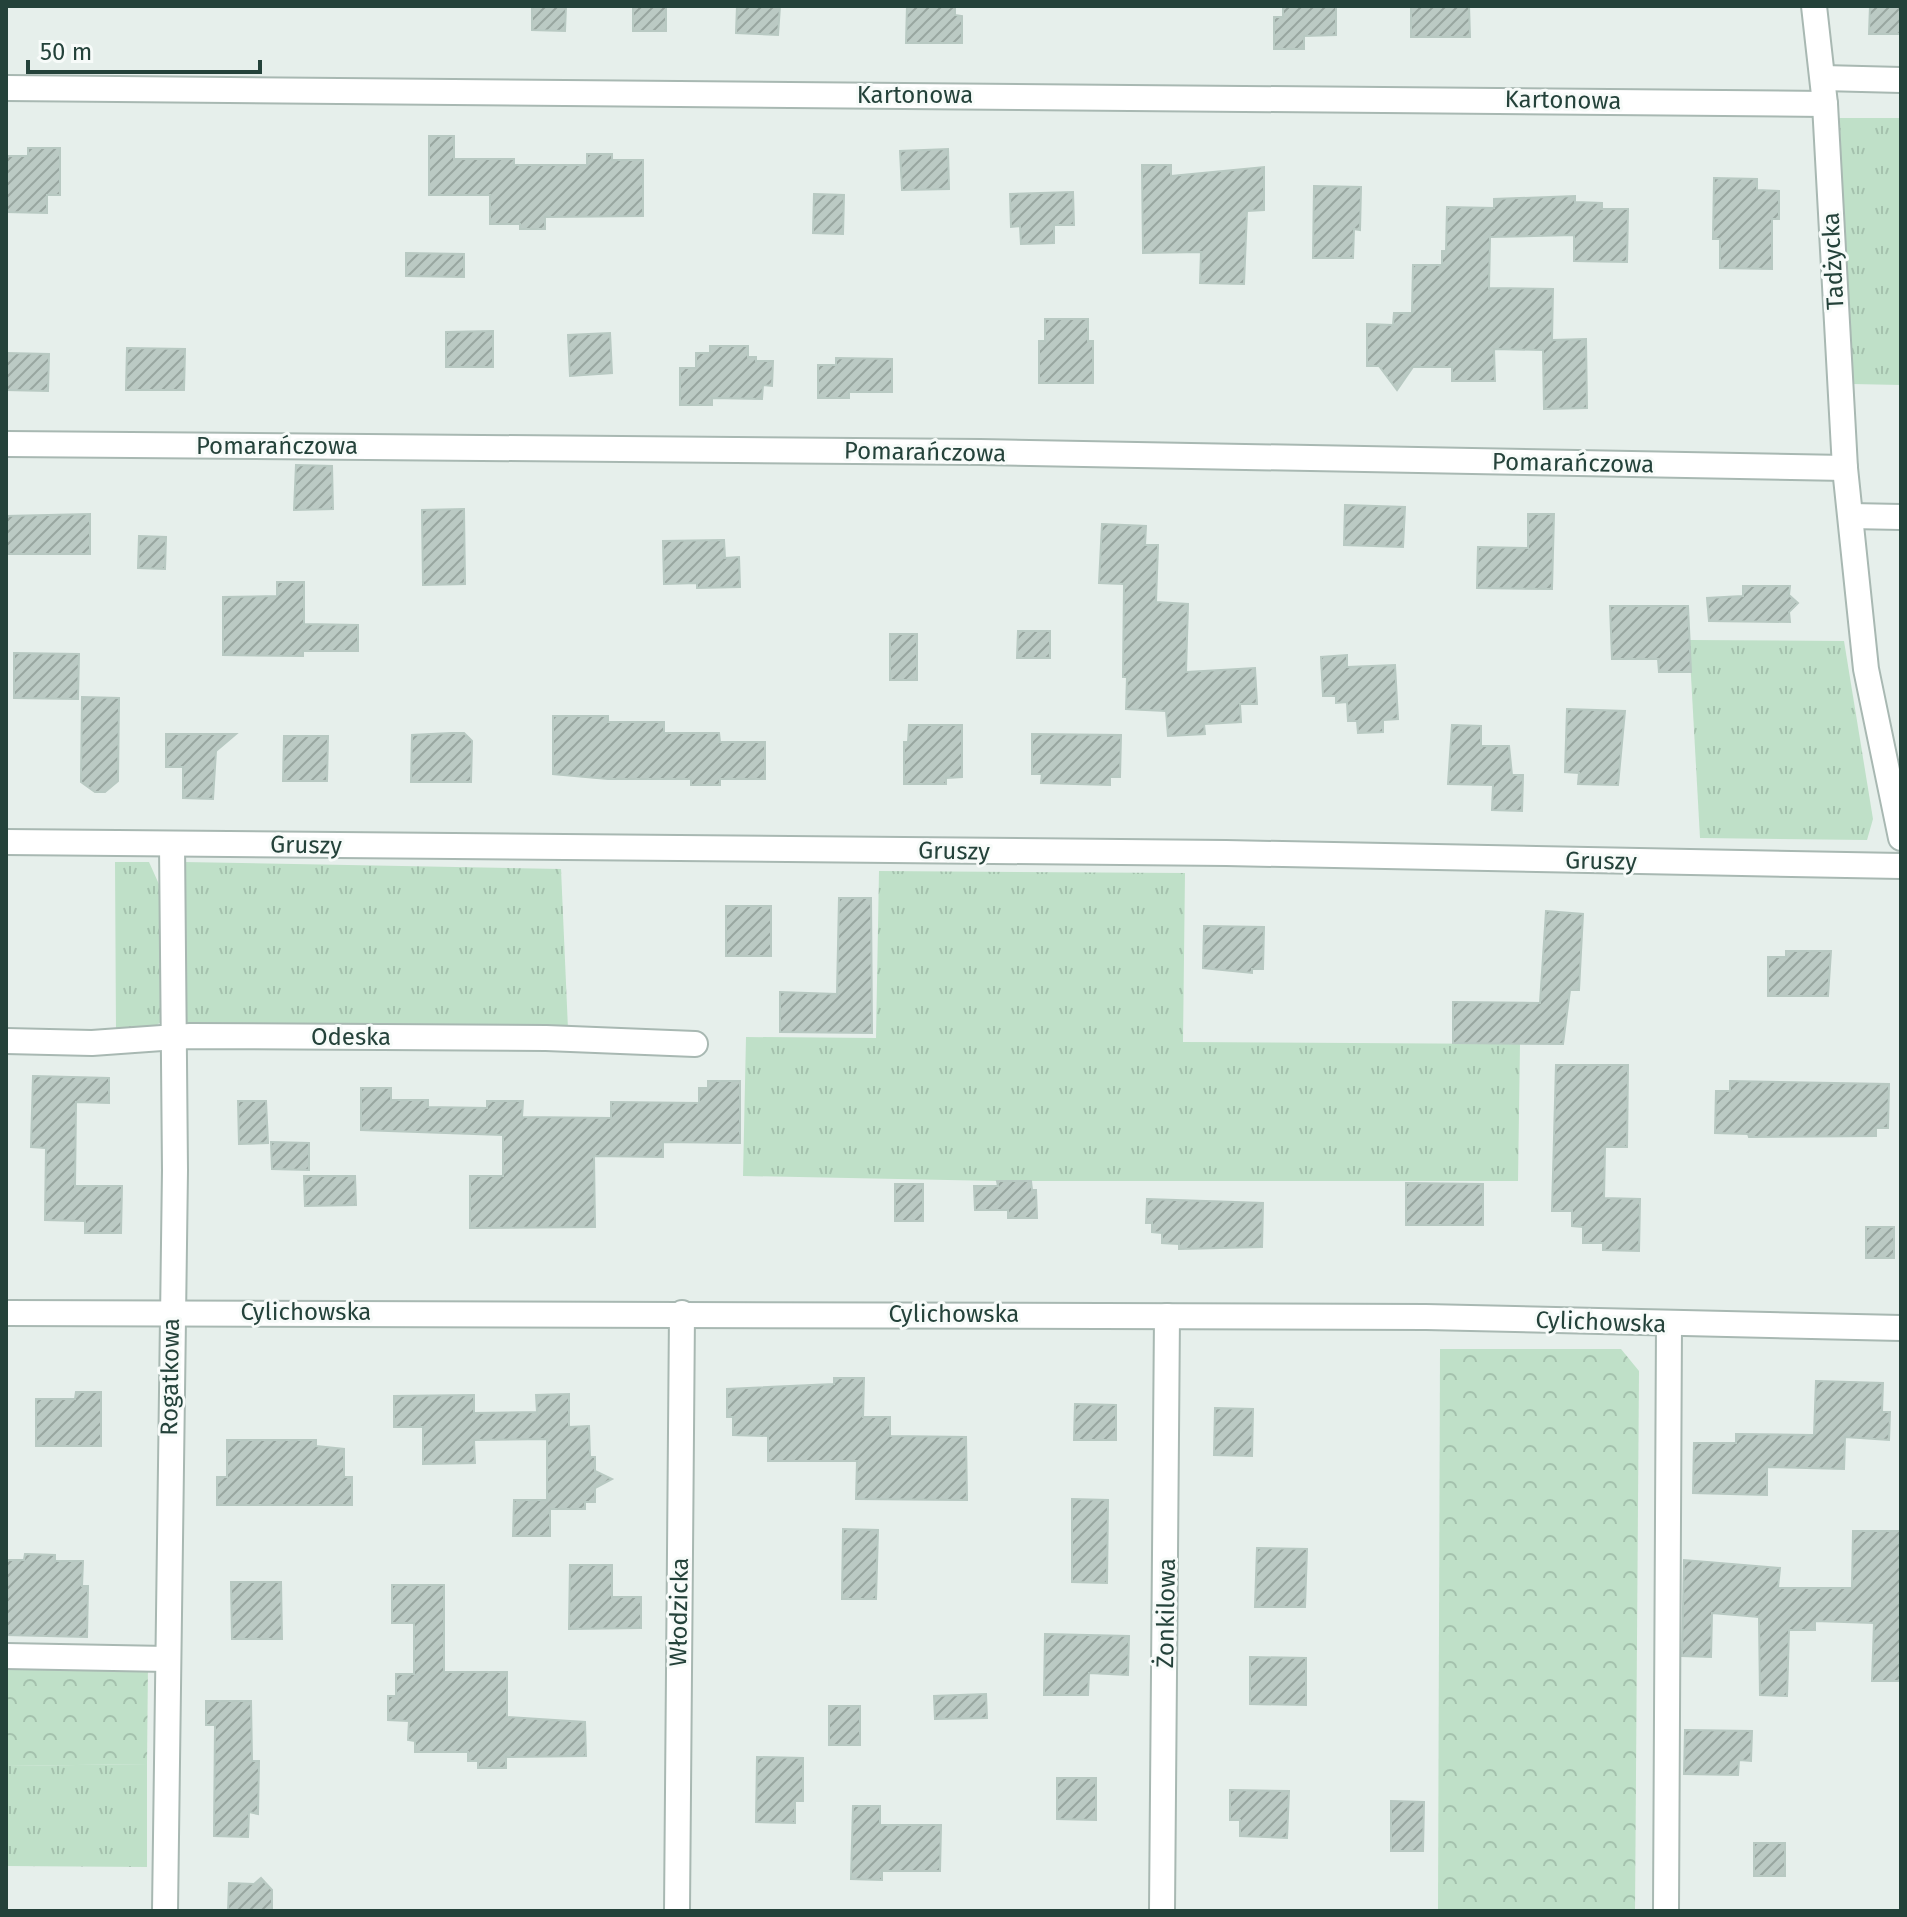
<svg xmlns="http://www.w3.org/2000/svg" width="1907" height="1917" viewBox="0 0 1907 1917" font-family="'Fira Sans',sans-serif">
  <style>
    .grass { fill: url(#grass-tufts) }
    .forest { fill: url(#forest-crowns) }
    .building { fill: url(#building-hatch); stroke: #b8c9c2; stroke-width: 2 }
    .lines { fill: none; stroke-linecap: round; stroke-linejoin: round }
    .minor-casing { stroke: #a8b8b2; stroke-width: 28 }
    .minor { stroke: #fff; stroke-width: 24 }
    .labels { text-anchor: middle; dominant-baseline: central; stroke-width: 6; stroke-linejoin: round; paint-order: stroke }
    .street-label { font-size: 24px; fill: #24423a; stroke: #f7fbf9 }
  </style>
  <defs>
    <pattern id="grass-tufts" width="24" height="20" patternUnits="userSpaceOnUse" patternTransform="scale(2)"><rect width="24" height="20" fill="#bfe0c8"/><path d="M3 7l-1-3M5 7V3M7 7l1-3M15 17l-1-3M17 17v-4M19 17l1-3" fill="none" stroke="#a4c1ad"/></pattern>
    <pattern id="forest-crowns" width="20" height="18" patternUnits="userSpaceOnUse" patternTransform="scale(2)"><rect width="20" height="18" fill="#bfe0c8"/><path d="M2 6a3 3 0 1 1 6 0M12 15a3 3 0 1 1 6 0" fill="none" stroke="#a4c1ad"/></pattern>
    <pattern id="building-hatch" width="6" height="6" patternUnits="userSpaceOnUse" patternTransform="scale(2)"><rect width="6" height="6" fill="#bbcac4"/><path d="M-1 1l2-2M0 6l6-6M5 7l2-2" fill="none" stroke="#98a6a0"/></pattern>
  </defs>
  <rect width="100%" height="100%" fill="#e6efeb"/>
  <!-- grass -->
  <g class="grass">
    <path d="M1839 118H1901V385L1852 384Z"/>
    <path d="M1689 640 1844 641 1873 819 1867 840 1700 838Z"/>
    <path d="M115 862H149L162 891 165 1017C154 1033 134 1031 116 1032Z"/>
    <path d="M184 862 561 869 568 1029 187 1023Z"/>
    <path d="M879 871 1185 873 1183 1042 1520 1044 1518 1181H997L743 1176 746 1037 876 1038Z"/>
    <path d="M147 1764V1867L6 1866V1766Z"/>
  </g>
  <!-- forest -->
  <g class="forest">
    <path d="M1440 1349H1621L1639 1371 1635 1911H1438Z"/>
    <path d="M6 1663 148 1664 147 1764 6 1766Z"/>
  </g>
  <!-- building -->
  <g class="building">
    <path d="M532 6H566L565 31 532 30Z"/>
    <rect x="633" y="6" width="33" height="25"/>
    <path d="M737 6H780L778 35 736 33Z"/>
    <path d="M907 6H955V15L962 16V43H906Z"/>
    <path d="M1283 6H1336V35L1304 36V49H1274V17H1283Z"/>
    <path d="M1411 6H1469L1470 37H1411Z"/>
    <path d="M1870 6H1901V34H1869Z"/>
    <path d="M429 136H454V159H514V165H587V154H612V160H643V216L545 217V229H520V224H490V195H429Z"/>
    <path d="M28 148H60V195H47V213L6 212V156H28Z"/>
    <path d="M948 149 949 189 902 190 900 151Z"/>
    <path d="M1142 165H1171V176L1264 167V210L1247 211 1244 284 1200 283 1201 252 1143 253Z"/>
    <path d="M1714 178 1757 179V190L1779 191V219H1772V269L1720 268V239H1713Z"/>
    <path d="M1314 186 1361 187 1360 230 1354 229 1353 258H1313Z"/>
    <path d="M1073 192 1074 225H1054V243L1021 244 1020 226 1011 227 1010 194Z"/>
    <path d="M814 194 844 195 843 234 813 233Z"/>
    <path d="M1575 196V202L1602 203V209H1628L1627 262 1574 261V235L1490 237 1489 288 1553 289 1552 340 1586 339 1587 408 1544 409 1543 350 1494 349 1495 381H1452V367H1413L1397 390 1379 366H1367V324L1393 325 1394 313H1412L1413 265H1442V251H1446L1447 207 1494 208V199Z"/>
    <path d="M406 253 464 254V277L406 276Z"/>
    <path d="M1045 319H1088V341H1093V383H1039V341H1045Z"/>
    <path d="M493 331V367H446V332Z"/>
    <path d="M610 333 612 373 570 376 568 335Z"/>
    <path d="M710 346H748V357H756V361H773L772 386 763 385 762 399 712 398V405H680V368H696V353H710Z"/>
    <path d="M127 348 185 349 184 390H126Z"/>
    <path d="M6 353 49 354 48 391 6 390Z"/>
    <path d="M836 358 892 359V392H849V398H818V365H836Z"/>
    <path d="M296 465 332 466 333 509 294 510Z"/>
    <path d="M1345 505 1405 507 1403 547 1344 545Z"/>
    <path d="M464 509 465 584 423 585 422 510Z"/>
    <path d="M90 514V554H6V516Z"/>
    <path d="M1528 514H1554L1552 589 1477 588 1478 547 1528 548Z"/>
    <path d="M1102 524 1146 526 1145 545H1158L1156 602 1188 604 1186 672 1255 668 1257 704H1240L1241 722 1204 724 1205 734 1168 736 1166 711 1126 709 1127 677H1123L1124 584 1099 583Z"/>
    <path d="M139 536 166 537 165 569 138 568Z"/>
    <path d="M724 540 725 558 739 557 740 587 697 588V583L664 584 663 541Z"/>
    <path d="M277 582H304V624L358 625V651H303V656L223 655V597L277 596Z"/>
    <path d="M1743 586H1790L1789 595 1798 603 1789 612 1790 622 1709 621 1707 598 1743 596Z"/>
    <path d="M1610 606H1688L1691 672H1659L1658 659H1612Z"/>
    <path d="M1018 631H1050V658H1017Z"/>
    <rect x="890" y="634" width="27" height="46"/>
    <path d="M14 653 79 654 78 699 14 698Z"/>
    <path d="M1347 655V667L1395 665 1398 719 1383 720V732L1358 733 1357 721H1348L1347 702 1336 703V696H1323L1321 657Z"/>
    <path d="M82 697 119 698 118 781 105 792H95L81 782Z"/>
    <path d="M1567 709 1625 711 1618 785 1578 784 1579 773 1565 772Z"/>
    <path d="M553 716H608V722H664V733H719L720 742H765V779H720V785H691V779H608L553 774Z"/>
    <path d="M909 725H962V777L946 778V784H904V742H908Z"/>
    <path d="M1452 725 1481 726V746H1509L1512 775H1523L1522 811 1492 810 1493 785 1448 784Z"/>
    <path d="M451 733H464L472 741 471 782H411L412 735Z"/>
    <path d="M166 734H236L216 751 213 799 183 798V767H166Z"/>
    <path d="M1032 734 1121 735 1120 777H1110V785L1041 783 1042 774H1032Z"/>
    <path d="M284 736H328L327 781H283Z"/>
    <path d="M839 898H871L872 1033 780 1032V992L837 994Z"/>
    <rect x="726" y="906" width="45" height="50"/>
    <path d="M1546 911 1583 914 1579 990H1570L1563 1044 1453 1043V1002L1540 1003Z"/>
    <path d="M1204 926 1264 927 1263 969H1252V973L1203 968Z"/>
    <path d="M1786 951H1831L1828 996H1768V957H1786Z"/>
    <path d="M1556 1065H1628L1627 1147H1605L1604 1198 1640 1199 1639 1251 1603 1250V1243H1583V1227L1572 1226V1211H1552Z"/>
    <path d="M33 1076 109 1078V1103L76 1102 75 1186H122L121 1233H85V1221L45 1220 46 1148 31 1147Z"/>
    <path d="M708 1081H740V1143L663 1142V1157L594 1156 595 1227 470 1228V1176H503V1135L361 1130V1088H391V1100H428V1107L487 1108V1101H523L522 1117 611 1118V1102L699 1103V1088H708Z"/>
    <path d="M1730 1081 1889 1084 1888 1128H1876V1136L1749 1137 1748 1134 1715 1133 1716 1091H1730Z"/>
    <path d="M238 1101H266L268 1143 239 1144Z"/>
    <path d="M271 1142 309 1143V1170L272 1169Z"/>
    <path d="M304 1176H355L356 1205 305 1206Z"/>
    <path d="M997 1181H1031L1032 1190H1036L1037 1218H1008V1210H975L974 1186H998Z"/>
    <path d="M1406 1183 1483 1184V1225H1406Z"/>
    <rect x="895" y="1184" width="28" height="37"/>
    <path d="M1147 1199 1263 1203 1262 1247 1179 1249V1244L1162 1243V1233L1152 1232V1223H1146Z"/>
    <rect x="1866" y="1227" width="28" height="31"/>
    <path d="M834 1378H864L863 1417H890V1436L966 1437 967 1500 856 1499 857 1461H768V1436L733 1435V1417H727V1389L834 1384Z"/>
    <path d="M1816 1381 1883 1383 1882 1412H1890L1889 1440 1845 1437 1844 1469 1767 1467V1495L1693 1493 1694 1443H1736V1434L1814 1435Z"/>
    <path d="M76 1392H101V1446H36V1399H75Z"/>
    <path d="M569 1394V1427L589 1426 590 1457H595V1471L612 1479 595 1488V1502H585V1509H550V1536H513L514 1500H547V1439L474 1440 475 1463 423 1464V1427H394V1396L474 1395V1413L537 1412 536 1395Z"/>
    <path d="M1075 1404 1116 1405V1440H1074Z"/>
    <path d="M1215 1408 1253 1409 1252 1456 1214 1455Z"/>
    <path d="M227 1440H316V1446L344 1449V1477H352V1505H217V1477H227Z"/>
    <path d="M1072 1499 1108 1500 1107 1583 1072 1582Z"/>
    <path d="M843 1529 878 1530 876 1599H842Z"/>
    <path d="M1853 1531H1900L1901 1681H1872L1874 1623 1815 1621V1630H1789L1787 1696 1760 1695 1759 1617 1712 1613 1711 1657 1682 1656 1684 1560 1780 1568 1778 1588H1852Z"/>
    <path d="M1257 1548 1307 1549 1305 1607H1255Z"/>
    <path d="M25 1554 55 1555V1561H83L82 1586H88L87 1637 6 1635V1560H24Z"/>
    <path d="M570 1565H612V1597H641V1628L569 1629Z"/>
    <path d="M231 1582H281L282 1639H232Z"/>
    <path d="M392 1585H444V1672H507V1717L585 1722 586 1756 506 1757V1768H478V1761H468V1752H415V1741L408 1740 409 1721 388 1720V1696H396V1674H414V1623H392Z"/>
    <path d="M1045 1634 1129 1636 1128 1675 1089 1673 1088 1695H1044Z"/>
    <path d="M1250 1657 1306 1658V1705L1250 1704Z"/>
    <path d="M986 1694 987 1718 935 1719 934 1696Z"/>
    <path d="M206 1701H251L252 1761H259L258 1814 249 1812 248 1837 214 1836 215 1725H206Z"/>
    <rect x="829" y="1706" width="31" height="39"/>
    <path d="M1685 1730 1752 1731 1751 1761 1739 1760 1738 1775 1684 1774Z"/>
    <path d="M757 1757 803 1758V1801H795V1823L756 1822Z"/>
    <path d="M1057 1778H1096V1820L1057 1819Z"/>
    <path d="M1230 1790 1289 1791 1287 1838 1240 1836V1820H1230Z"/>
    <path d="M1391 1801 1424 1802 1423 1851H1391Z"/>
    <path d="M853 1806H880V1825H941L940 1871H882V1880L851 1879Z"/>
    <rect x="1754" y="1843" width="31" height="33"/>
    <path d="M261 1878 272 1890V1911H228L229 1883 254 1884Z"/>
  </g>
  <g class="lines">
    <defs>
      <g id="minor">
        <path d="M1814 6 1825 104 1845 468 1866 669 1901 838"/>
        <path d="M1823 78 1901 80"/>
        <path d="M6 88 1825 104"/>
        <path d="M6 444 980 452 1845 468"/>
        <path d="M1851 516 1901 517"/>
        <path d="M6 842 1226 853 1901 866"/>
        <path d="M6 1041 92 1043 190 1036 546 1038 695 1044"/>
        <path d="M6 1313 1426 1317 1901 1328"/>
        <path d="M6 1656 167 1659"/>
        <path d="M165 1911 175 1170 172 844"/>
        <path d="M677 1911 682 1313"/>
        <path d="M1162 1911 1167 1316"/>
        <path d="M1666 1911 1669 1324"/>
      </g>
    </defs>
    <!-- minor casing -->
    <use href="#minor" class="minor-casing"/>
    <!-- minor -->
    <use href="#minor" class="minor"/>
  </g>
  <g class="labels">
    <!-- street labels -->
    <g class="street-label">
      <text x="915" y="95">Kartonowa</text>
      <text transform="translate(1563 100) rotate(1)">Kartonowa</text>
      <text transform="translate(1833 261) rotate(-93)">Tadżycka</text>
      <text x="277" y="446">Pomarańczowa</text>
      <text transform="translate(925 452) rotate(1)">Pomarańczowa</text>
      <text transform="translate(1573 463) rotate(1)">Pomarańczowa</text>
      <text transform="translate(306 845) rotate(1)">Gruszy</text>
      <text transform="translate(954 851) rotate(1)">Gruszy</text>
      <text transform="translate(1601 861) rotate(1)">Gruszy</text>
      <text x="351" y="1037">Odeska</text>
      <text x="306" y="1312">Cylichowska</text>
      <text x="954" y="1314">Cylichowska</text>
      <text transform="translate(1601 1322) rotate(2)">Cylichowska</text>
      <text transform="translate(170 1377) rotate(-89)">Rogatkowa</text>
      <text transform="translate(679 1612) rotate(-89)">Włodzicka</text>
      <text transform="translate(1166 1613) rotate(-89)">Żonkilowa</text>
    </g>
  </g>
  <!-- border -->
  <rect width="1907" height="1917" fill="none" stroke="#24423a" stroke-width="16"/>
  <!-- scale -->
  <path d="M28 60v12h232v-12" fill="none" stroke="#24423a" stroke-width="4"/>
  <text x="40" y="60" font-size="24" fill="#24423a" stroke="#f7fbf9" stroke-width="6" paint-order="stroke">50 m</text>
</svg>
